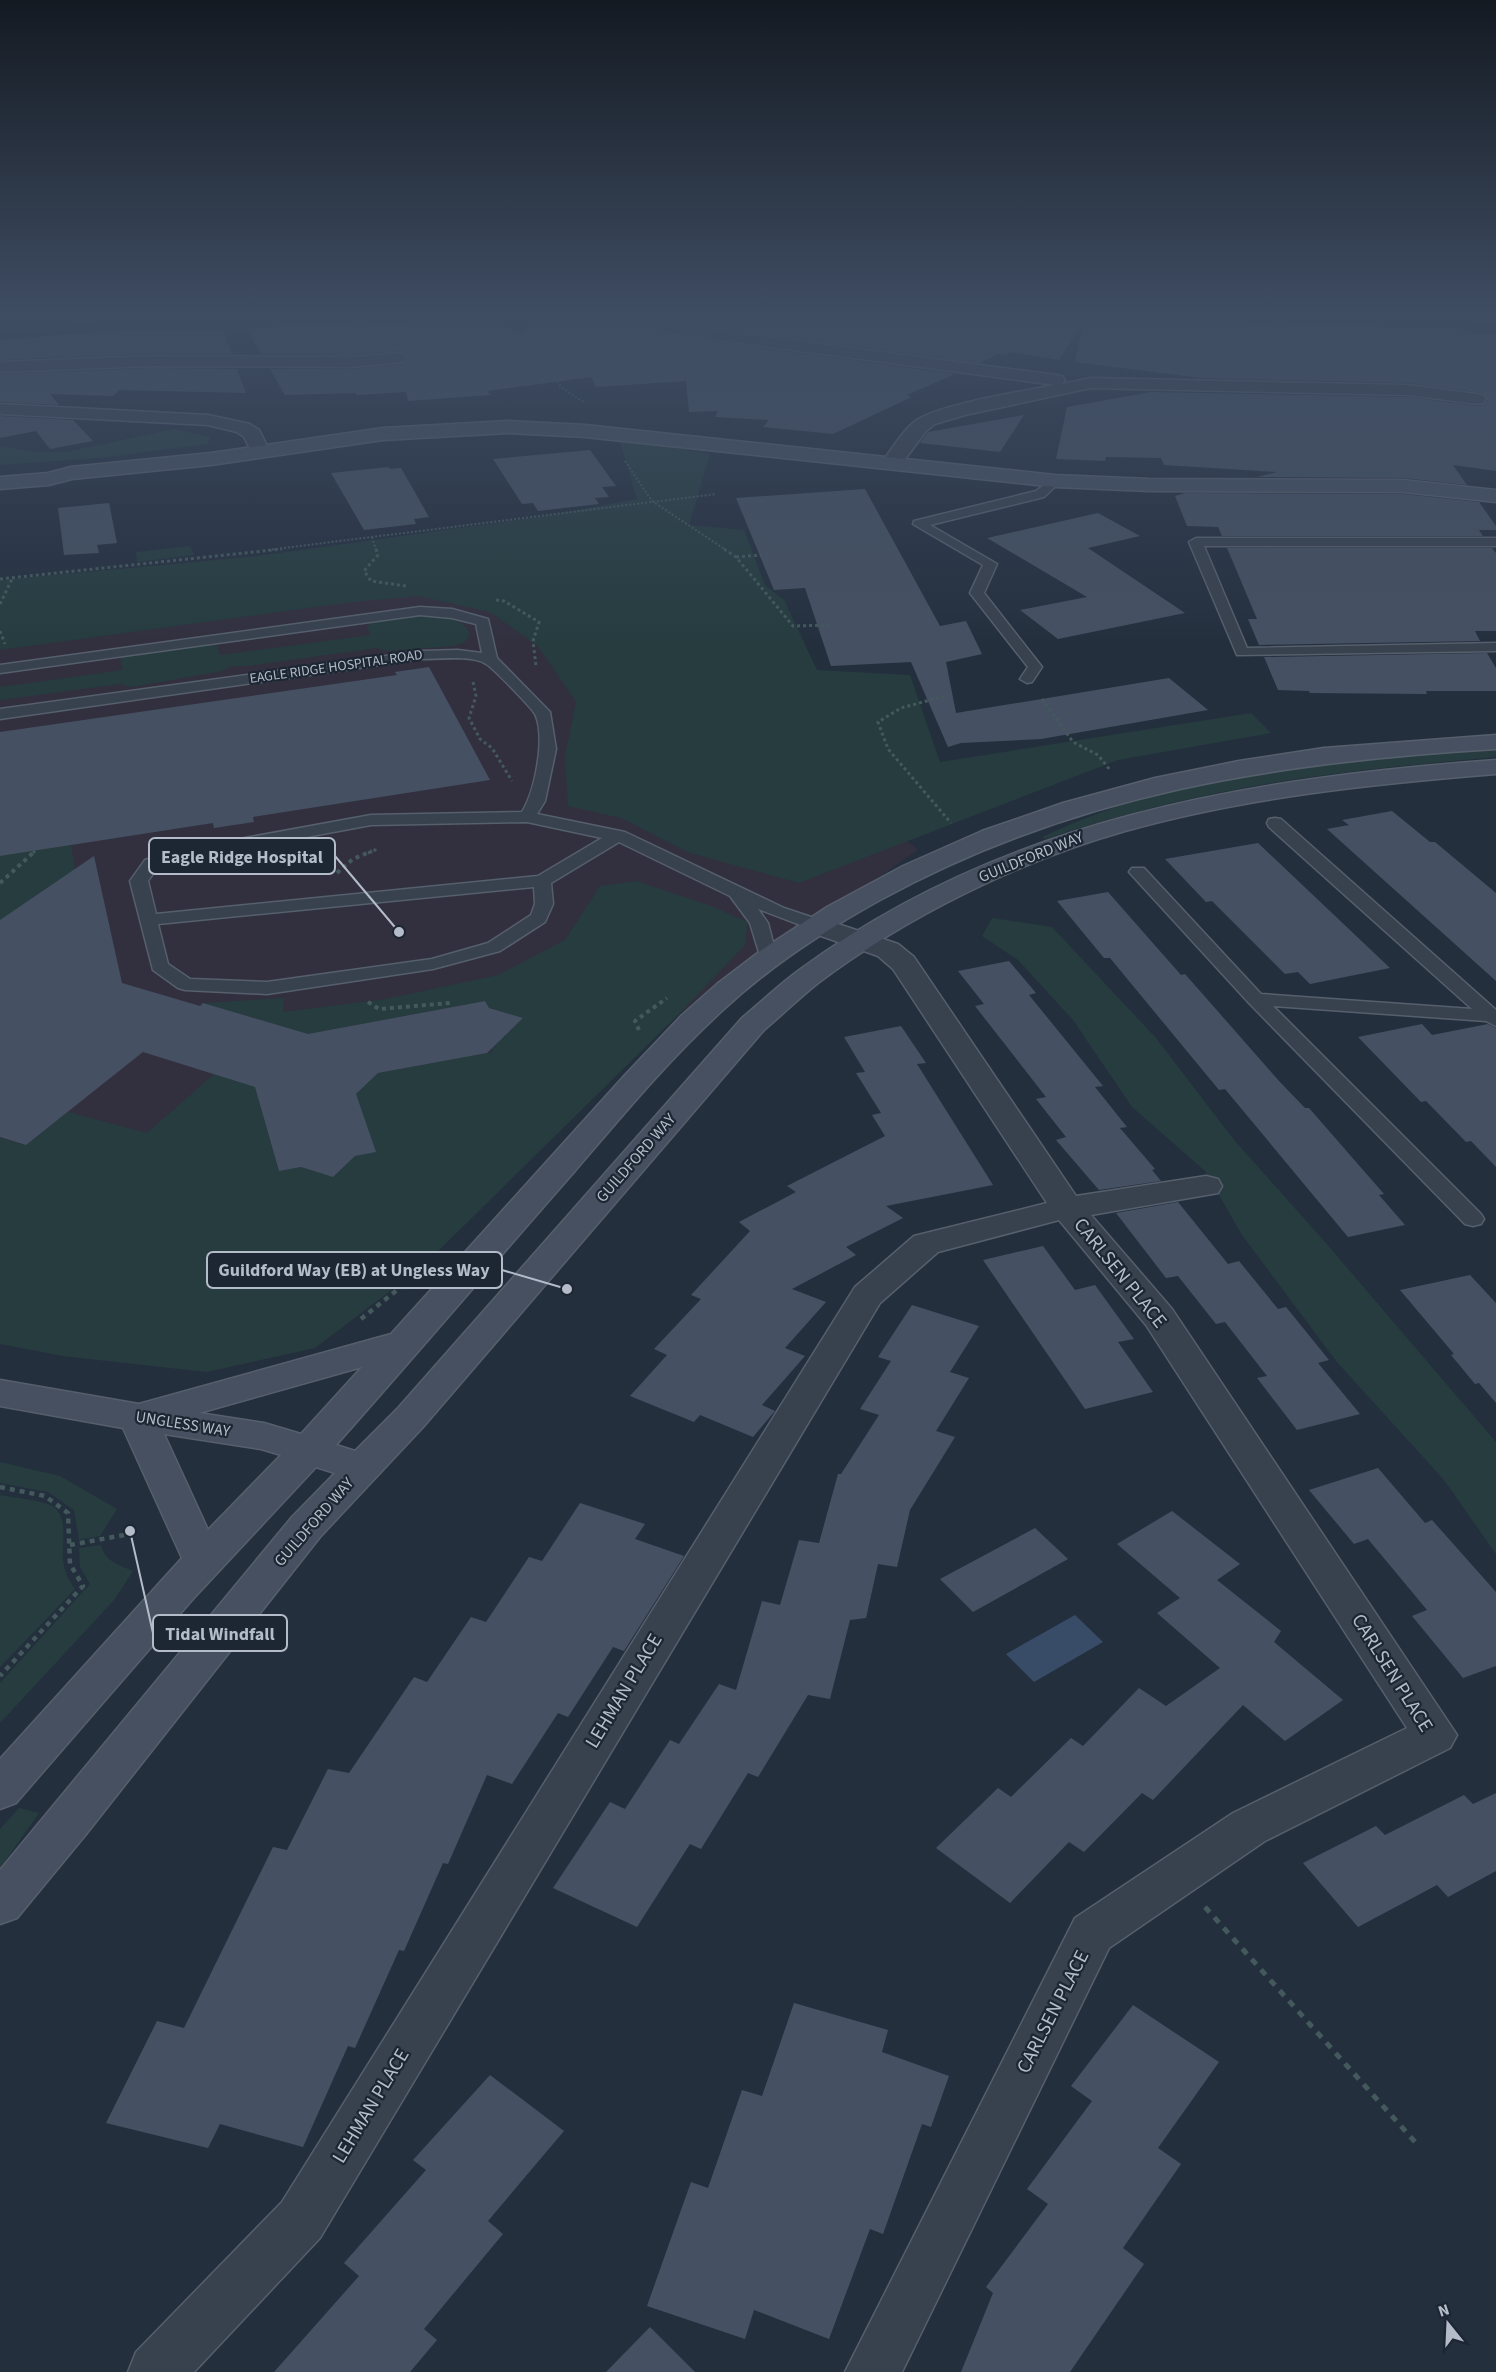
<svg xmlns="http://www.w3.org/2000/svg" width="1496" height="2372" viewBox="0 0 1496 2372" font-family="'Source Sans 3',sans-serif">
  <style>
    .medical { fill: #32303f }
    .green { fill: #263c3f }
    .water { fill: #394c67 }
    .building { fill: #455162 }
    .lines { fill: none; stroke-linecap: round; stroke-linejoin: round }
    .lane-casing { stroke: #565f6c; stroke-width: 3 }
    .street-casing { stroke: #565f6c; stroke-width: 3 }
    .secondary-casing { stroke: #565f6c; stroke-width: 3 }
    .path-far4 { stroke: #44595c; stroke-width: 2; stroke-dasharray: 2 2; stroke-linecap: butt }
    .path-far3 { stroke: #44595c; stroke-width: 3; stroke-dasharray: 3 3; stroke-linecap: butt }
    .path-far2 { stroke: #44595c; stroke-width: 4; stroke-dasharray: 4 4; stroke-linecap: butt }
    .path-far1 { stroke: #44595c; stroke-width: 4.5; stroke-dasharray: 5 5; stroke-linecap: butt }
    .path { stroke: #44595c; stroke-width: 5; stroke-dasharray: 7 7; stroke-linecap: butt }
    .lane { fill: #38414e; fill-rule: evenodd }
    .street { fill: #38414e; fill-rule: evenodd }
    .secondary { fill: #465061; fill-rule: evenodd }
    .labels { text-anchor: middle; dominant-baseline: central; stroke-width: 4.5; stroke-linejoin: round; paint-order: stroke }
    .far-street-label { font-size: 14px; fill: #b4bcc9; stroke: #1d2633 }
    .street-label { font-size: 16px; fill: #b4bcc9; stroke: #1d2633 }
    .near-street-label { font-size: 20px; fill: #b4bcc9; stroke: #1d2633 }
    .leader { fill: none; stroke: #b4bcc9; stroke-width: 2 }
    .callout-dot { fill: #b4bcc9; stroke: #1d2633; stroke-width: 2 }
    .callout { fill: #1d2633; stroke: #b4bcc9; stroke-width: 2 }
    .callout-label { font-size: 18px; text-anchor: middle; font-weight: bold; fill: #b4bcc9 }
  </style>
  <rect width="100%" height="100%" fill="#242f3e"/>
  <!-- medical -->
  <path class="medical" d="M555 528 918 850 679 1014 423 1266 315 1348 207 1372 63 1356 0 1344V580Z"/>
  <!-- green -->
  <g class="green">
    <path d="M0 313H232L0 331Z"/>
    <path d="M174 429 210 437 208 444 100 458 0 465V446L35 452H66Z"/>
    <path d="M619 439 710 454 689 525 744 530 765 585 784 600 817 670 910 675 940 762 1251 713 1271 733 1118 760 799 883 690 853 621 818 568 806 565 756 576 702 538 646 490 612 418 596 352 602 0 650V580L250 557 539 517 637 499Z"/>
    <path d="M190 546 194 555 137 562 136 552Z"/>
    <path d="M416 616C436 615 460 614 470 634L465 642 453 646 387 651 377 648 246 666H231L222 671 132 687 120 684 0 700V687L123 670 120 657 216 644 220 655 371 635 367 626 373 622Z"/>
    <path d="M1496 749V757C1445 762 1393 766 1342 773 1242 785 1141 807 1045 839L1042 837C1183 770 1342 758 1496 749Z"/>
    <path d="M71 845 77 885 0 920V856Z"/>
    <path d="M636 881 711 906 747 922 745 945 679 1014 423 1266 315 1348 207 1372 63 1356 0 1344V1138L26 1145 68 1112 147 1133 214 1074 255 1087 279 1171 301 1167 333 1177 355 1156 356 1094 378 1073 493 1052 488 1040 504 1037 523 1018 489 1008 485 1001 308 1034 203 1003 284 998 283 1012 386 999 498 975 565 940 600 886Z"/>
    <path d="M992 918 1052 927 1156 1038 1234 1140 1325 1242 1496 1442V1554L1444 1480 1336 1361 1242 1235 1205 1171 1132 1107 1073 1020 1018 960 982 936Z"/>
    <path d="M0 1462 60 1476 117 1509 100 1536 79 1540 74 1510 48 1492 0 1483Z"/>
    <path d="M0 1495C13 1498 46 1500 55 1508 68 1521 62 1543 63 1559 64 1570 68 1580 75 1589L0 1667Z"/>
    <path d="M101 1545C104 1561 119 1565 133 1571L114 1600 0 1723V1683L90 1584 80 1567 79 1548Z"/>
    <path d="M19 1808 39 1813 0 1868V1829Z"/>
  </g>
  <!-- water -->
  <path class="water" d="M1075 1615 1103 1642 1034 1682 1006 1654Z"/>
  <!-- building -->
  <g class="building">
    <path d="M537 313H636L634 318 637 322 665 335 955 374 907 395 912 397 833 434 763 427 769 420 715 417 718 411 689 412 686 381 596 387 591 377 487 391 491 395 408 401 406 392 356 395V393L285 395 270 369H354L403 364 408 358 405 353 397 351 354 355 261 354 245 326 272 327 275 323 364 326 366 323 411 324 421 314 469 315 523 333Z"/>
    <path d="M653 313H1142L1276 325V322L1471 329 1473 333 1496 334V471L1453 465 1467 485 1403 478 1257 477 1277 472 1164 465 1161 458 1106 457 1105 461 1056 459 1067 407 1151 392 1408 397 1477 406 1483 405 1488 400 1483 393 1408 383 1201 378 1075 362 1083 322 1059 360 1009 352 1006 355 998 354 980 363 670 322Z"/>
    <path d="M121 330H223L232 354H151L0 360V340Z"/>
    <path d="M151 368 237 369 246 393 119 390 113 396 50 394 59 405 0 402V374Z"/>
    <path d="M1024 415 1000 452 920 443 928 432Z"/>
    <path d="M0 416 73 420 93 441 50 449 36 431 0 438Z"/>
    <path d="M590 450 616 486 602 487 609 497 595 498 599 504 538 511 533 503 522 504 493 459Z"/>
    <path d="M388 467 390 469 401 468 429 517 414 519 416 524 364 530 331 473Z"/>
    <path d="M865 489 940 626 966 621 982 654 946 662 956 713 1169 678 1208 710 1041 739 961 743 948 747 911 662 831 666 805 588 774 590 736 498Z"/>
    <path d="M1185 493 1403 494 1479 502 1496 526V530H1479L1483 536H1222L1218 527 1187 526 1175 496Z"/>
    <path d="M109 503 117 543 97 545 99 553 64 555 58 508Z"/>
    <path d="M1098 513 1140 536 1088 548 1185 613 1058 639 1020 610 1087 597 987 538Z"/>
    <path d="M1227 548H1492L1496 553V631H1475L1480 641 1259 645 1248 619H1257Z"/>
    <path d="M1487 653 1496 668V691H1426L1427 694 1310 693 1309 691 1278 690 1264 657Z"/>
    <path d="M429 667 490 780 253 817 254 822 214 828 213 823 0 856V732L397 675 395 672Z"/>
    <path d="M1392 811 1430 842H1435L1496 893V981L1327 829 1349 825 1342 820Z"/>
    <path d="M1258 843 1390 968 1310 984 1298 972 1285 974 1212 901 1206 902 1165 859Z"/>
    <path d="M94 856 122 983 200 1006 203 1003 308 1034 485 1001 489 1008 523 1018 487 1053 378 1073 356 1094 376 1152 355 1156 333 1177 301 1167 279 1171 255 1087 143 1052 26 1145 0 1137V920Z"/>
    <path d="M1108 892 1181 975 1185 974 1280 1082 1305 1108H1309L1384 1194 1379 1195 1405 1225 1348 1237 1225 1089 1219 1090 1110 958H1104L1057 901Z"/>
    <path d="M1009 961 1036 993 1029 995 1103 1086 1095 1087 1127 1127 1120 1128 1155 1169 1152 1170 1161 1181 1099 1190 1056 1140 1066 1137 1036 1099 1046 1097 975 1006 984 1004 958 971Z"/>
    <path d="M1422 1024 1432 1035 1488 1024 1496 1028V1167L1471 1141 1466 1142 1426 1101 1421 1102 1358 1037Z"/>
    <path d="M901 1026 926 1063 917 1064 993 1185 886 1206 903 1218 846 1247 856 1255 792 1289 826 1302 785 1348 805 1356 762 1405 775 1411 753 1437 700 1415 694 1422 630 1396 667 1355 654 1349 701 1299 691 1295 750 1231 739 1222 796 1192 787 1186 885 1136 872 1115 881 1113 856 1073 865 1072 844 1037Z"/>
    <path d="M1178 1202 1228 1264 1239 1261 1278 1309 1286 1307 1329 1360 1318 1363 1360 1414 1297 1430 1257 1378 1267 1376 1225 1322 1216 1324 1178 1276 1166 1278 1116 1213Z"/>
    <path d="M1043 1246 1075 1290 1095 1285 1134 1339 1118 1342 1153 1392 1085 1409 983 1260Z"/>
    <path d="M1470 1275 1496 1303V1403L1479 1383 1475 1384 1451 1355 1454 1354 1400 1290Z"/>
    <path d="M912 1305 979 1326 950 1372 969 1378 936 1431 955 1437 910 1510 897 1567 878 1564 866 1618 850 1620 830 1699 808 1695 758 1777 748 1773 701 1849 690 1844 637 1927 553 1888 610 1802 625 1809 670 1740 679 1744 719 1684 736 1690 762 1601 780 1605 799 1540 819 1543 838 1474H841L879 1415 860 1409 891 1361 878 1357Z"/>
    <path d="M1378 1468 1425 1523 1432 1520 1496 1592V1666L1463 1678 1412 1616 1427 1610 1368 1539 1354 1544 1309 1490Z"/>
    <path d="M580 1503 645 1524 635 1539 684 1556 624 1651 613 1647 568 1717 558 1713 512 1784 487 1775 448 1864 443 1863 404 1951 399 1950 355 2048 348 2046 303 2147 220 2124 208 2148 106 2123 157 2021 184 2028 273 1847 287 1850 328 1769 349 1773 414 1677 427 1682 471 1617 486 1622 529 1557 542 1561Z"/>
    <path d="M1172 1511 1240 1564 1217 1580 1281 1631 1274 1642 1343 1700 1285 1741 1243 1705 1153 1800 1142 1793 1084 1852 1069 1842 1010 1903 936 1848 998 1788 1011 1797 1071 1738 1083 1746 1139 1688 1166 1706 1220 1668 1157 1613 1180 1598 1117 1544Z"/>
    <path d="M1035 1528 1068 1559 973 1612 940 1579Z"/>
    <path d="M1496 1793V1871L1448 1897 1437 1885 1358 1927 1303 1863 1376 1826 1385 1835 1464 1795 1473 1804Z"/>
    <path d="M794 2003 888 2030 882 2052 949 2076 931 2127 922 2124 883 2234 870 2229 829 2339 754 2310 745 2339 647 2306 691 2182 708 2188 742 2090 762 2096Z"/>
    <path d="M1133 2005 1219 2062 1158 2148 1181 2164 1123 2248 1144 2264 1070 2372H961L993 2293 986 2287 1048 2204 1027 2189 1092 2101 1071 2086Z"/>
    <path d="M490 2075 564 2131 488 2221 503 2234 424 2329 437 2340 410 2372H274L359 2276 344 2263 426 2170 413 2160Z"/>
    <path d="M650 2327 695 2372H606Z"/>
  </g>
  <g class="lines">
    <defs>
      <g id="lane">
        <path d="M1055 477 1061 481 1044 497 930 525 997 564 984 593 1042 667 1032 682 1027 683 1020 679 1028 667 970 593 983 565 913 524 914 521 1036 491Z"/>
        <path d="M1196 538H1496V546H1204L1247 648 1496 643V651L1237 655 1189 542Z"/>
        <path d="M420 607 452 609 488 619 497 658 550 712 556 749 545 801 537 814 625 832 784 908 823 921 826 925 823 929H811L758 909 768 923 777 958 774 962H762L750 923 730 896 619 842 551 883 553 904 545 922 500 951 433 969 267 994 185 990 178 988 153 970 130 881 145 860 174 851 371 815 522 812C535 791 546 737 535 714 532 708 492 667 486 664 473 655 438 659 422 659L0 719V709L422 651 458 650 482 653 476 624 452 618 420 615 0 673V665ZM527 822 602 838 538 876 156 914 148 881 157 868 183 860 371 825ZM534 887 535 904 531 915 488 943 432 959 267 982 190 979 168 964 158 924Z"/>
        <path d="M1275 818 1281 819 1496 1010V1026L1486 1021 1273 1006 1481 1214 1484 1219 1481 1224 1473 1226 1465 1224 1249 1003 1129 872 1132 868H1144L1261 994 1472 1009 1269 827 1267 823 1269 819Z"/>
      </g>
      <g id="street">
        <path d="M638 314H650L669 324 1056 375 1062 376 1065 380 1062 384 1091 378 1408 385 1477 394 1483 395 1486 399 1483 403 1477 404 1408 395 1091 388 965 415 935 424 926 431 899 467H885L882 463C891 450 901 433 913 423 933 405 1025 391 1055 385L665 333 638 320 636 317Z"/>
        <path d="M397 353 403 354 406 358 403 362 354 367 151 366 0 372V362L151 356 354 357Z"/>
        <path d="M0 404 208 415 250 424 259 430 270 452 268 456H254L244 437 237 432 208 425 0 414Z"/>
        <path d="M817 917 898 944 914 957 1076 1196 1206 1176 1218 1179 1222 1186 1218 1193 1091 1215 1172 1309 1457 1735 1450 1748 1265 1841 1109 1948 902 2372H845L1075 1918 1233 1813 1407 1728 1146 1325 1059 1220 938 1252 880 1303 320 2238 194 2372H128L136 2352 282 2202 855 1287 914 1236 1047 1203 893 969 878 956 807 931 803 925 807 919Z"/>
      </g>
      <g id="secondary">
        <path d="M1437 313H1496V320L1445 318Z"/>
        <path d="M508 421 585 425 1055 475 1149 479 1403 480 1496 490V502L1403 492 1149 491 1055 487 585 437 508 433 383 440 211 465 72 479 49 485 0 489V477L48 473 71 467 211 453 383 428Z"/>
        <path d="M1496 735V749C1277 762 1075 793 880 900 824 931 770 966 723 1010 669 1059 622 1116 574 1172 494 1263 416 1355 336 1445L355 1451 398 1408 742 1018C761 1002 779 985 798 971 1002 819 1248 778 1496 760V774C1372 784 1246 797 1125 831 1019 861 906 917 818 983 799 998 782 1015 764 1030L424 1426 320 1537 87 1833 17 1918 0 1924V1870L292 1517 335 1473 316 1467 192 1600 16 1803 0 1809V1759L182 1558 123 1428 0 1406V1380L139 1404 391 1334 625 1075 682 1015 717 984 763 949 827 907 903 866 982 831 1063 803 1155 778 1239 761 1324 748ZM362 1367 301 1434 264 1423 199 1413ZM164 1434 261 1449 281 1455 208 1530Z"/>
      </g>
    </defs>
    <!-- lane casing -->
    <use href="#lane" class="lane-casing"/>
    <!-- street casing -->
    <use href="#street" class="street-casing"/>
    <!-- secondary casing -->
    <use href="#secondary" class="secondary-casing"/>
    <!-- path-far4 -->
    <g class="path-far4">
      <path d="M0 319 48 313"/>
      <path d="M154 335 155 316 162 313"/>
      <path d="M1085 357 1137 313"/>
      <path d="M426 359 530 358 551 373 561 387 585 403"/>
      <path d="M625 461 652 501 726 550"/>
      <path d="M372 537 376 550"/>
      <path d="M268 550 716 494"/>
    </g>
    <!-- path-far3 -->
    <g class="path-far3">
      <path d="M376 549 378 555 364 571 371 581 406 586"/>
      <path d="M724 549 736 557 793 626 832 625"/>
      <path d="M736 557 762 555"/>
      <path d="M0 579 282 549"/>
      <path d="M496 600 504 601 539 622 533 641 536 666"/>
      <path d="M0 604 12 579"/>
      <path d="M0 631 5 644"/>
      <path d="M473 682 476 696 469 718 480 739 492 748 512 781"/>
      <path d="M945 696 901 708 878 722 888 749 951 823"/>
      <path d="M1042 699 1073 742 1098 755 1110 770"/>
      <path d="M33 853 35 851"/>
      <path d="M368 853 375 850 377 846"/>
    </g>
    <!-- path-far2 -->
    <g class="path-far2">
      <path d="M337 873 353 859 372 851"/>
      <path d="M0 883 35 851"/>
      <path d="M368 1002 379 1009 450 1003"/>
      <path d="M639 1030 635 1021 667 998"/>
    </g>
    <!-- path-far1 -->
    <g class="path-far1">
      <path d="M361 1319 402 1286"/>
      <path d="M0 1487 45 1496 68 1513 70 1564 83 1586 0 1676"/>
      <path d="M70 1545 135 1533"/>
    </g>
    <!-- path -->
    <path class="path" d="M1205 1907 1416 2143"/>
    <!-- lane -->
    <use href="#lane" class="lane"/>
    <!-- street -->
    <use href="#street" class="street"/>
    <!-- secondary -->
    <use href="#secondary" class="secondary"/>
  </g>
  <!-- sky -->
  <linearGradient id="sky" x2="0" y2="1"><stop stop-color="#141a22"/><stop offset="0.49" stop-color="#3f4d63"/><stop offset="1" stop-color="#3f4d63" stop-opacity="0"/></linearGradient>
  <rect width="1496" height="645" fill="url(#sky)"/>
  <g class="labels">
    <!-- far-street labels -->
    <g class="far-street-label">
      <text transform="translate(336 667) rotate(-8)">EAGLE RIDGE HOSPITAL ROAD</text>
    </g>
    <!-- street labels -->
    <g class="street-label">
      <text transform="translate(1031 857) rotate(-22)">GUILDFORD WAY</text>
      <text transform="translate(636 1158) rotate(-49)">GUILDFORD WAY</text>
      <text transform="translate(183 1424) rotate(9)">UNGLESS WAY</text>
      <text transform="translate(314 1522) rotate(-49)">GUILDFORD WAY</text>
    </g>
    <!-- near-street labels -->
    <g class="near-street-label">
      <text transform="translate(1120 1273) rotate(51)">CARLSEN PLACE</text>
      <text transform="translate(1392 1673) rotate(58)">CARLSEN PLACE</text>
      <text transform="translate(624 1691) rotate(-59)">LEHMAN PLACE</text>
      <text transform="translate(1053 2012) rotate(-63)">CARLSEN PLACE</text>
      <text transform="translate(371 2106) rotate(-59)">LEHMAN PLACE</text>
    </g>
  </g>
  <!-- callouts -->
  <path class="leader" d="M399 932L335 856M567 1289L502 1270M130 1531L153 1633"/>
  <g class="callout-dot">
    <circle cx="399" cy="932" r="6"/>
    <circle cx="567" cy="1289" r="6"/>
    <circle cx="130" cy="1531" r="6"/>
  </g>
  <g class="callout">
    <rect x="149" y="838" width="186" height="36" rx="6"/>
    <rect x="207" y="1252" width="295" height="36" rx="6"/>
    <rect x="153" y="1615" width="134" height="36" rx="6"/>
  </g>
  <g class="callout-label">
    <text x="242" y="863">Eagle Ridge Hospital</text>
    <text x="354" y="1276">Guildford Way (EB) at Ungless Way</text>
    <text x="220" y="1640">Tidal Windfall</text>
  </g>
  <!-- north arrow -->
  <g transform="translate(1448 2324) rotate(342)" stroke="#1d2633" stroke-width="4.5" paint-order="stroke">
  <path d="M0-4.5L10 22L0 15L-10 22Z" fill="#b4bcc9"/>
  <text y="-9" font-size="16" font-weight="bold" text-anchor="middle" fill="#b4bcc9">N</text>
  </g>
</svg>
